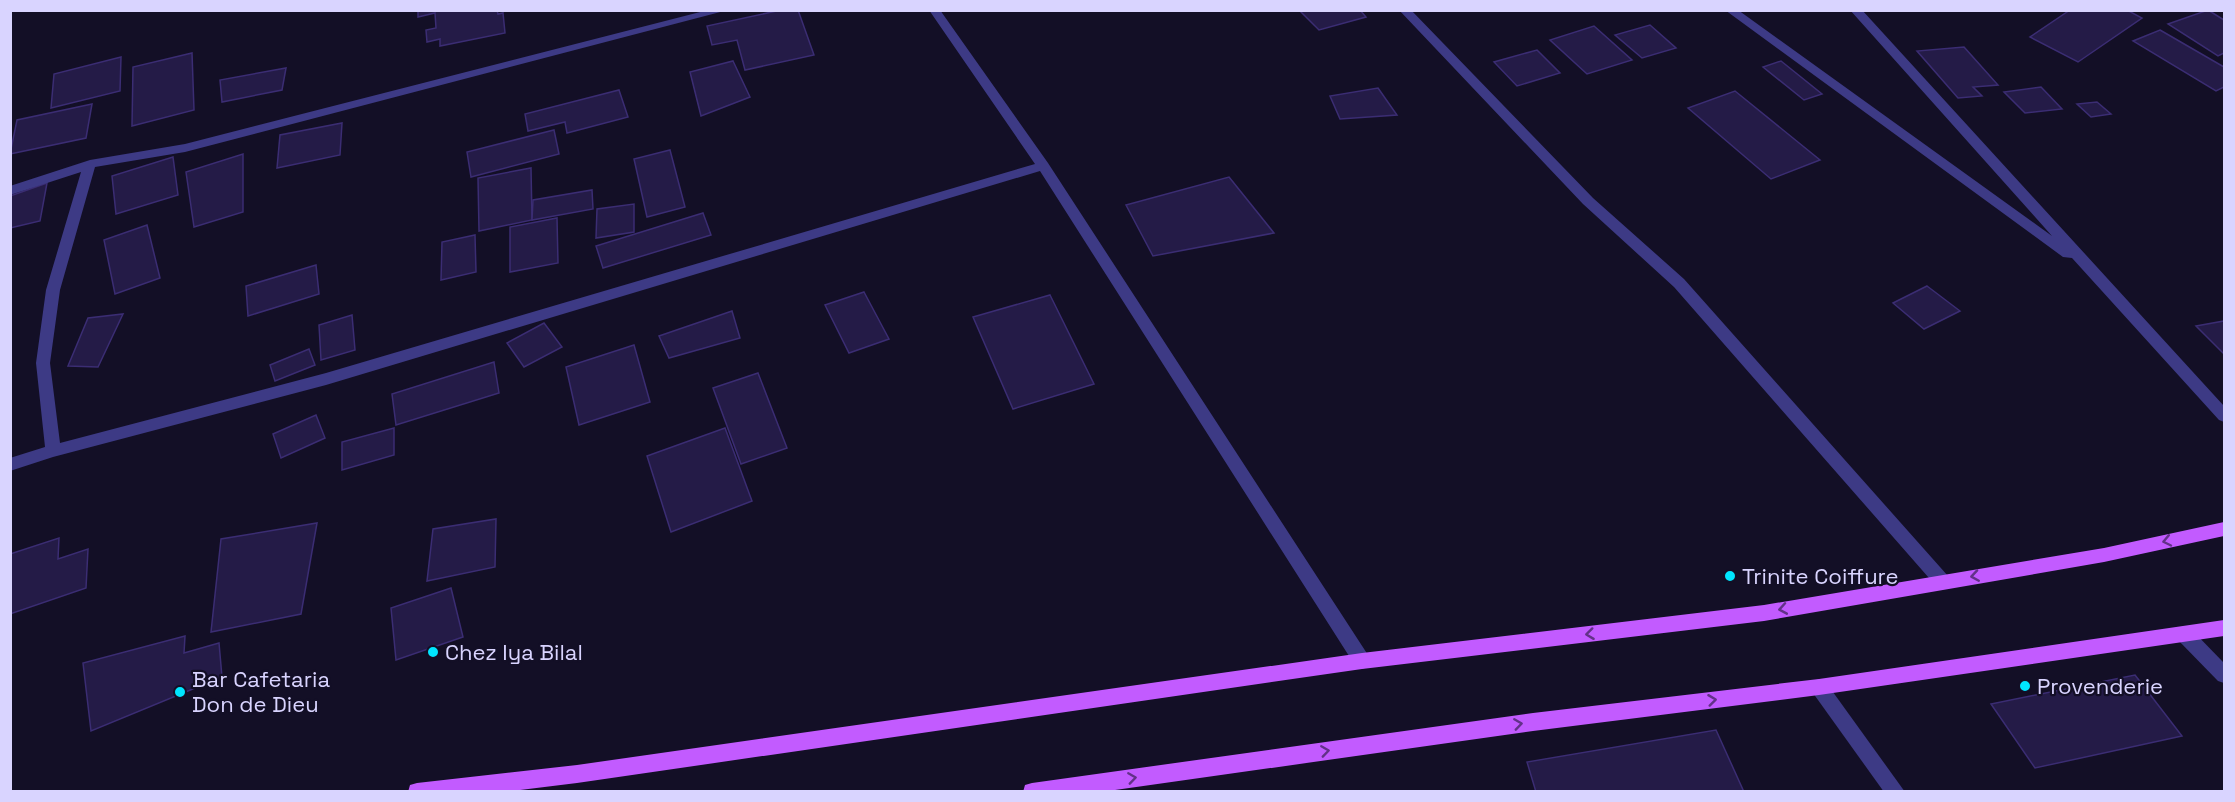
<svg xmlns="http://www.w3.org/2000/svg" width="2235" height="802" viewBox="0 0 2235 802" font-family="'Space Grotesk',sans-serif">
  <style>
    .building { fill: #241b47; stroke: #3b2d73; stroke-width: 1.5 }
    .lines { fill: none; stroke-linecap: round; stroke-linejoin: round }
    .street { fill: #3d3a85; fill-rule: evenodd }
    .primary { fill: #c25bff; fill-rule: evenodd }
    .oneway { stroke: #623188 }
    .poi-dot { fill: #00e5ff; stroke: #130f26; stroke-width: 2 }
    .labels { text-anchor: middle; dominant-baseline: central; stroke-width: 4.5; stroke-linejoin: round; paint-order: stroke }
    .poi-label { font-size: 22px; fill: #d9d4ff; stroke: #130f26; text-anchor: start }
  </style>
  <rect width="100%" height="100%" fill="#130f26"/>
  <!-- building -->
  <g class="building">
    <path d="M418 10H497L498 14 503 13 505 33 440 46V39L427 42 426 30 436 28 435 13 418 17Z"/>
    <path d="M781 10H798L814 55 745 70 737 40 712 45 707 26Z"/>
    <path d="M1299 10H1360L1366 17 1319 30Z"/>
    <path d="M2070 10H2127L2142 18 2078 62 2030 37Z"/>
    <path d="M2208 10 2224 20V53L2218 56 2168 24Z"/>
    <path d="M1650 25 1676 48 1642 58 1615 35Z"/>
    <path d="M1594 26 1632 60 1587 74 1550 40Z"/>
    <path d="M2160 30 2224 67V87L2216 91 2133 41Z"/>
    <path d="M1964 47 1998 85 1973 87 1982 96 1958 98 1917 51Z"/>
    <path d="M1537 50 1560 73 1517 86 1494 62Z"/>
    <path d="M192 53 194 110 132 126 133 67Z"/>
    <path d="M121 57 120 91 51 108 54 74Z"/>
    <path d="M733 61 750 97 701 116 690 72Z"/>
    <path d="M1781 61 1822 94 1804 100 1763 67Z"/>
    <path d="M286 68 282 90 222 102 220 80Z"/>
    <path d="M2041 87 2062 109 2025 113 2004 92Z"/>
    <path d="M1378 88 1397 115 1340 119 1330 96Z"/>
    <path d="M619 90 628 117 567 133 565 122 528 131 525 114Z"/>
    <path d="M1735 91 1820 160 1771 179 1688 108Z"/>
    <path d="M2097 102 2111 114 2091 117 2077 104Z"/>
    <path d="M92 104 86 138 10 154 17 120Z"/>
    <path d="M342 123 340 155 277 168 280 135Z"/>
    <path d="M554 130 559 154 471 177 467 152Z"/>
    <path d="M670 150 685 207 647 217 634 159Z"/>
    <path d="M243 154V212L194 227 186 172Z"/>
    <path d="M173 157 178 195 116 214 112 176Z"/>
    <path d="M531 168 532 220 479 231 478 178Z"/>
    <path d="M1229 177 1274 233 1153 256 1126 205Z"/>
    <path d="M47 183 40 221 10 228V196Z"/>
    <path d="M592 190 593 209 532 220 533 200Z"/>
    <path d="M634 204V232L596 238 597 209Z"/>
    <path d="M703 213 711 235 603 268 596 246Z"/>
    <path d="M557 218 558 263 510 272V227Z"/>
    <path d="M147 225 160 278 115 294 104 240Z"/>
    <path d="M475 235 476 272 441 280 442 242Z"/>
    <path d="M316 265 319 294 248 316 246 286Z"/>
    <path d="M1927 286 1960 311 1924 329 1893 303Z"/>
    <path d="M864 292 889 339 849 353 825 305Z"/>
    <path d="M1050 295 1094 384 1013 409 973 317Z"/>
    <path d="M732 311 740 338 669 358 659 336Z"/>
    <path d="M123 314 98 367 68 366 88 318Z"/>
    <path d="M352 315 355 350 321 360 319 325Z"/>
    <path d="M2224 321V354L2196 326Z"/>
    <path d="M544 323 562 347 524 367 507 343Z"/>
    <path d="M634 345 650 402 579 425 566 367Z"/>
    <path d="M309 349 315 365 275 381 270 365Z"/>
    <path d="M494 362 499 393 396 425 392 394Z"/>
    <path d="M758 373 787 448 741 464 713 388Z"/>
    <path d="M316 415 325 438 281 458 273 434Z"/>
    <path d="M394 428V455L342 470V442Z"/>
    <path d="M725 428 752 501 671 532 647 456Z"/>
    <path d="M496 519 495 567 427 581 433 529Z"/>
    <path d="M317 523 301 614 211 632 221 539Z"/>
    <path d="M59 538 58 559 88 549 86 588 10 614V554Z"/>
    <path d="M451 588 463 637 396 660 391 608Z"/>
    <path d="M185 636 184 653 219 643 222 677 91 731 83 663Z"/>
    <path d="M2135 675 2182 736 2035 768 1991 704Z"/>
    <path d="M1716 730 1744 792H1536L1527 762Z"/>
  </g>
  <g class="lines">
    <!-- street -->
    <g class="street">
      <path d="M708 10H728L185 152 95 167 60 290 50 363 60 443 326 373 1035 164 929 10H940L1048 163 1368 655 1371 661 1368 667 1362 669 1356 667 1040 171 326 385 53 457 10 471V458L45 447 36 363 46 290 81 172 10 195V186L90 160 185 144Z"/>
      <path d="M1399 10H1411L1593 198 1684 279 1948 576 1950 581 1948 586 1942 588 1936 586 1674 287 1583 204Z"/>
      <path d="M1725 10H1738L2052 236 1850 10H1862L2224 406V422L2219 420 2072 258 2063 257Z"/>
      <path d="M2184 626 2190 628 2224 663V683L2218 681 2178 640 2175 634 2178 628Z"/>
      <path d="M1819 679 1825 681 1905 792H1884L1813 693 1810 687 1813 681Z"/>
    </g>
    <!-- primary -->
    <g class="primary">
      <path d="M2224 522V536L2104 562 1764 621 1362 669 577 783 503 792H408L410 785 417 783 577 765 1362 653 1764 605 2104 548Z"/>
      <path d="M2224 620V636L1819 695 1533 731 1101 792H1023L1025 785 1032 783 1533 713 1819 679Z"/>
    </g>
  </g>
  <!-- one-way arrows -->
  <defs><path id="oneway-chevron" d="M-2-3.5L2.5 0L-2 3.5" fill="none" stroke-width="1.6" stroke-linecap="round" stroke-linejoin="round" transform="scale(1.5)"/></defs>
  <g class="oneway">
    <use href="#oneway-chevron" transform="translate(2167 541) rotate(168)"/>
    <use href="#oneway-chevron" transform="translate(1975 576) rotate(171)"/>
    <use href="#oneway-chevron" transform="translate(1783 609) rotate(170)"/>
    <use href="#oneway-chevron" transform="translate(1590 634) rotate(173)"/>
    <use href="#oneway-chevron" transform="translate(1712 700) rotate(-7)"/>
    <use href="#oneway-chevron" transform="translate(1518 724) rotate(-8)"/>
    <use href="#oneway-chevron" transform="translate(1325 751) rotate(-8)"/>
    <use href="#oneway-chevron" transform="translate(1132 778) rotate(-8)"/>
  </g>
  <!-- markers -->
  <g class="poi-dot">
    <circle cx="1730" cy="576" r="6"/>
    <circle cx="433" cy="652" r="6"/>
    <circle cx="2025" cy="686" r="6"/>
    <circle cx="180" cy="692" r="6"/>
  </g>
  <g class="labels">
    <!-- poi labels -->
    <g class="poi-label">
      <text x="1742" y="576">Trinite Coiffure</text>
      <text x="445" y="652">Chez Iya Bilal</text>
      <text x="192" y="679">Bar Cafetaria<tspan x="192" dy="25">Don de Dieu</tspan></text>
      <text x="2037" y="686">Provenderie</text>
    </g>
  </g>
  <!-- border -->
  <rect width="2235" height="802" fill="none" stroke="#d9d4ff" stroke-width="24"/>
</svg>
